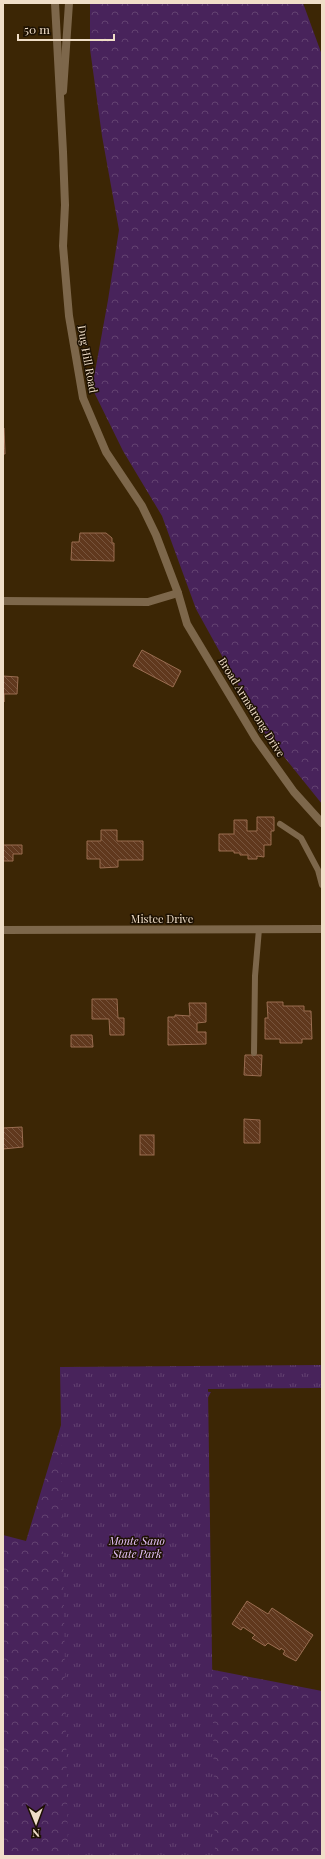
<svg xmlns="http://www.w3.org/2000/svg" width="325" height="1859" viewBox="0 0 325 1859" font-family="'Playfair Display',serif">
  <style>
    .forest { fill: url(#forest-crowns) }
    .park { fill: url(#park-tufts) }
    .building { fill: url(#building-back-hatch); stroke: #9a6d51 }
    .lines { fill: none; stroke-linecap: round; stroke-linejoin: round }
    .service { stroke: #7d674b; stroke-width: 6 }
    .minor { stroke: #7d674b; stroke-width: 8 }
    .tertiary { stroke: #7d674b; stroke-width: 8 }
    .labels { text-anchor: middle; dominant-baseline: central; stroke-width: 3; stroke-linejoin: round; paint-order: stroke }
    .street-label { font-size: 11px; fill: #f0dec8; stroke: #1d1102 }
    .park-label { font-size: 11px; font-style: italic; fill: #e7c4fc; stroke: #1d1102 }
  </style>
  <defs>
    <pattern id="forest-crowns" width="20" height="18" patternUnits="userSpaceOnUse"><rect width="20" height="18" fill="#48235b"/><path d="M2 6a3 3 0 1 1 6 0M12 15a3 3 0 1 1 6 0" fill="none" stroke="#634271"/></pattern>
    <pattern id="park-tufts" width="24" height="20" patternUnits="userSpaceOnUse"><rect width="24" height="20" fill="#48235b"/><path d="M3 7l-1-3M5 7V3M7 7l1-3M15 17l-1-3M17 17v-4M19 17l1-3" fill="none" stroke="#634271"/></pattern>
    <pattern id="building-back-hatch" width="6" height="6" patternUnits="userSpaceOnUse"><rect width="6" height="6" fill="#60381d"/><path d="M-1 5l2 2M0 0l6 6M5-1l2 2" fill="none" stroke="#77543c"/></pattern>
  </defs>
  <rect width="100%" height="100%" fill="#3c2605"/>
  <!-- forest -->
  <g class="forest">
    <path d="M90 3H303L322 55V804L264 732 196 609 162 516 123 451 92 388 108 300 119 230 102 136 90 49Z"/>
    <path d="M74 1382 211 1392 110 1578 178 1663 322 1691V1856H3V1535L26 1541Z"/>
  </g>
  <!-- park -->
  <path class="park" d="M322 1365V1388L208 1389 215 1856H68L60 1367Z"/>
  <!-- building -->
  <g class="building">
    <path d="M3 428H4L5 454H3Z"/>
    <path d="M80 533H106L112 538V543H114V561L71 560 72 542H79Z"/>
    <path d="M142 650 181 671 173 687 133 666Z"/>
    <path d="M3 676 18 677 17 694H4V702Z"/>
    <path d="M257 817H274V831H271V845H264V857L257 856V859H248V855H240V853H234V851H219V834H234V820H247V831H257Z"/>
    <path d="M101 830H117V841H143V860H118V867L100 868V859H87V841H101Z"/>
    <path d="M3 845H22V854H13V861H3Z"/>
    <path d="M92 999H117L118 1018H124V1035H110L109 1019H92Z"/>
    <path d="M267 1002H283V1006H304V1011H311L312 1039H302V1043H280V1039H265V1018H268Z"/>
    <path d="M189 1003H206V1022L197 1023V1032H206V1044L168 1045V1017H175V1015L190 1016Z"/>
    <path d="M71 1035H92L93 1047H71Z"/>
    <path d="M245 1055H262L261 1076 244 1075Z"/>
    <path d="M244 1119 260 1120V1143H244Z"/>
    <path d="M22 1127 23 1147 3 1149V1128Z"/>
    <rect x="140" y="1135" width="14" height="20"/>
    <path d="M247 1601 268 1614 272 1608 313 1635 296 1661 286 1656 283 1654 285 1651 281 1648 280 1650 268 1643 265 1646 252 1638 255 1635 243 1627 241 1630 232 1624Z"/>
  </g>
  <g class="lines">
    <!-- service -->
    <g class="service">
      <path d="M280 824 301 838 318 870 322 885"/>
      <path d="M254 1053 255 976 259 929"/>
    </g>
    <!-- minor -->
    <g class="minor">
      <path d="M178 593 187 624 256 739 294 792 322 823"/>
      <path d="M3 930 322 929"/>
    </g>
    <!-- tertiary -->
    <g class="tertiary">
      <path d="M63 91 69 3"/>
      <path d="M3 601 148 602 178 593 156 535 142 506 106 452 83 398 69 316 63 246 65 205 63 152 55 3"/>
    </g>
  </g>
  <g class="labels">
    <!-- street labels -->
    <g class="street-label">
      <text transform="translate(88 359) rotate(80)">Dug Hill Road</text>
      <text transform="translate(252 707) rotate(58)">Broad Armstrong Drive</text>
      <text x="162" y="918">Mistee Drive</text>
    </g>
    <!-- park labels -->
    <g class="park-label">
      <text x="137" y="1540">Monte Sano<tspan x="137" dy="13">State Park</tspan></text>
    </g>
  </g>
  <!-- border -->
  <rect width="325" height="1859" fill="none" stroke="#f0dec8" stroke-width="8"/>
  <!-- north arrow -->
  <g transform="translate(36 1823) rotate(179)" stroke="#1d1102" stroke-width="3" paint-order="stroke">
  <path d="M0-3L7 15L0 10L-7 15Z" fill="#f0dec8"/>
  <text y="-6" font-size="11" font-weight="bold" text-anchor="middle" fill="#f0dec8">N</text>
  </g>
  <!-- scale -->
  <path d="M18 34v6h96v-6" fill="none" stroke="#f0dec8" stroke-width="2"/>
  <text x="24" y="34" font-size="12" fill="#f0dec8" stroke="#1d1102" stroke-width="3" paint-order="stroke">50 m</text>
</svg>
